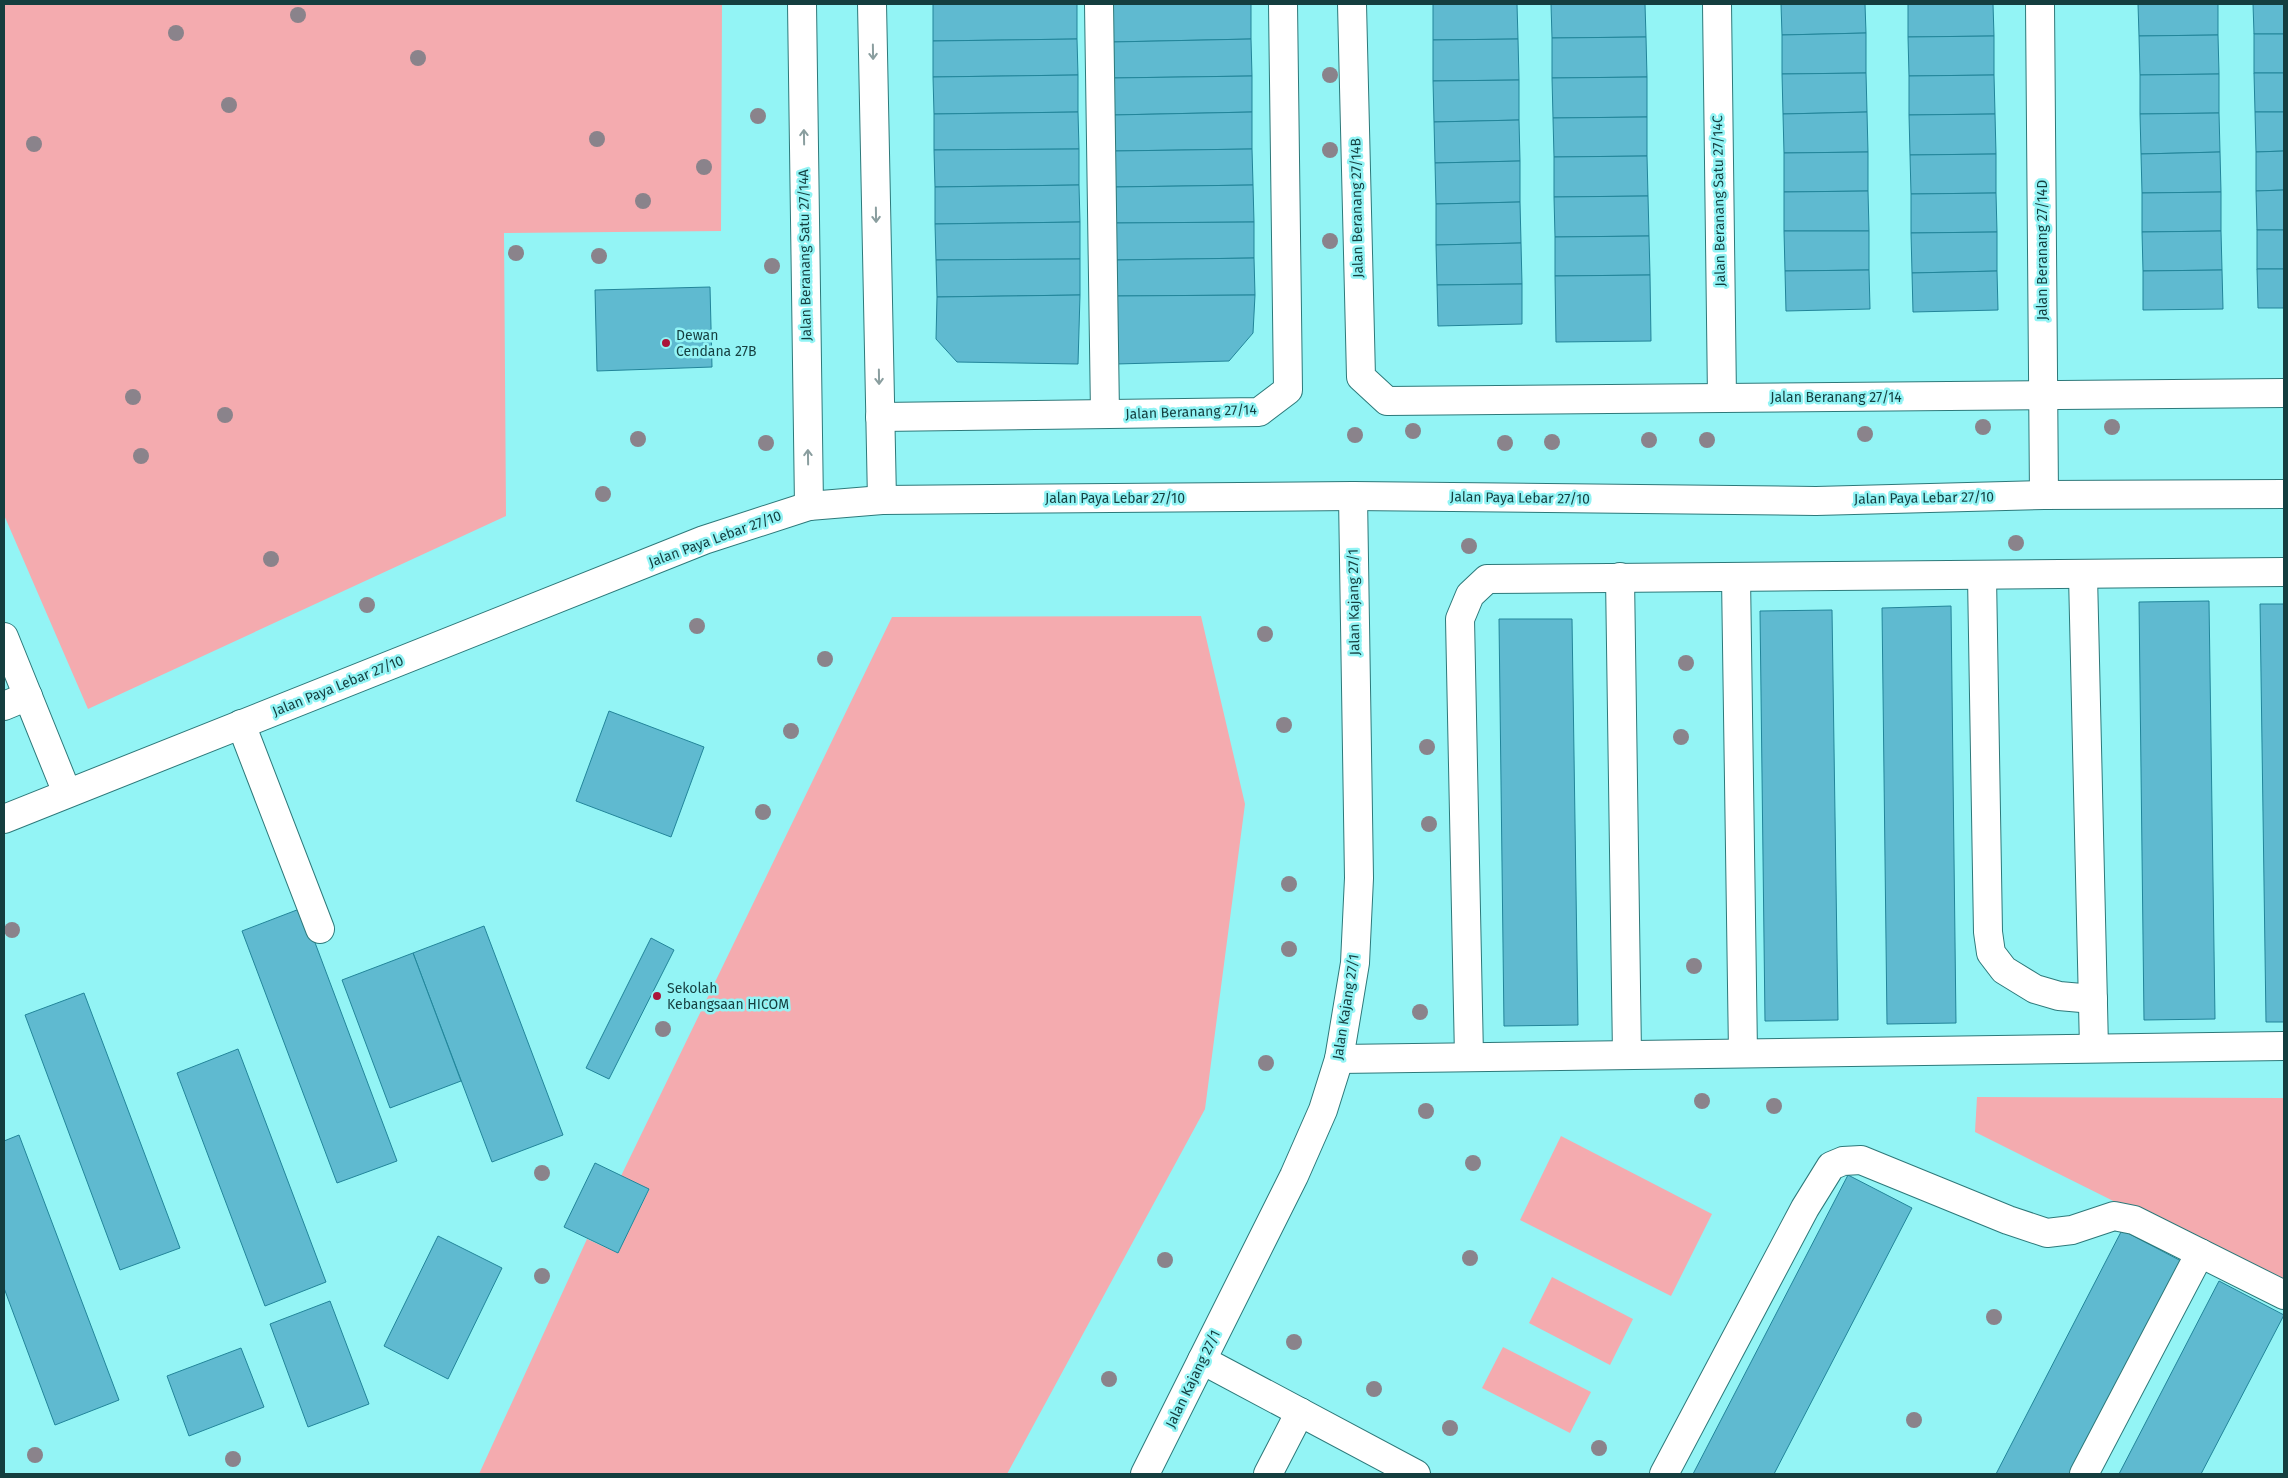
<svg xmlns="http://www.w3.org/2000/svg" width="2288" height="1478" viewBox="0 0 2288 1478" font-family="'Fira Sans',sans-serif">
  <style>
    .green { fill: #f4abaf }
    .building { fill: #5fbad0; stroke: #22859a }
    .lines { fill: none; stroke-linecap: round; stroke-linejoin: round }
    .minor-casing { stroke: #2d797a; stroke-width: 30 }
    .minor { stroke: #fff; stroke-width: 28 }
    .tree { fill: #8a838b }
    .oneway { stroke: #8a9e9f }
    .poi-dot { fill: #ab1539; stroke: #93f4f5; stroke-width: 2 }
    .labels { text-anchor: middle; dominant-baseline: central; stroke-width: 5; stroke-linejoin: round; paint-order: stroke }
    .street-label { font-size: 14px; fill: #143e3f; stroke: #93f4f5 }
    .poi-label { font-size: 14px; fill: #143e3f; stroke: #93f4f5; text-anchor: start }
  </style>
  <rect width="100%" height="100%" fill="#93f4f5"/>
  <!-- green -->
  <g class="green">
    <path d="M4 4H722L721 231 504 233 506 516 88 709 4 515Z"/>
    <path d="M1201 616 1245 804 1205 1109 1007 1474H479L587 1239 618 1253 649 1190 621 1176 892 617Z"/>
    <path d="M1977 1097 2284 1098V1286L1975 1132Z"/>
    <path d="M1561 1136 1712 1214 1671 1296 1520 1220Z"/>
    <path d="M1552 1277 1633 1319 1610 1365 1529 1323Z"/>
    <path d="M1503 1347 1591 1392 1570 1433 1482 1388Z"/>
  </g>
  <!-- building -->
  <g class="building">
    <path d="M933 4H1077V39L933 41Z"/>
    <path d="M1112 4H1251V39L1112 42Z"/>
    <path d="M1433 4H1517L1518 39 1433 40Z"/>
    <path d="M1551 4H1645L1646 37 1552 38Z"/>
    <path d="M1781 4H1865L1866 33 1782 35Z"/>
    <path d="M1908 4H1993L1994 36 1908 37Z"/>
    <path d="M2138 4H2218V35L2139 36Z"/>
    <path d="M2253 4H2284V34H2254Z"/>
    <path d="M1866 33V73L1782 74V35Z"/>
    <rect x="2254" y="34" width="30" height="39"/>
    <path d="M2218 35 2219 74 2140 75 2139 36Z"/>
    <path d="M1994 36V75L1909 76 1908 37Z"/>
    <path d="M1646 37 1647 77 1552 78V38Z"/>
    <path d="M1077 39 1078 75 933 77V41Z"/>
    <path d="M1251 39 1252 76 1112 78V42Z"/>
    <path d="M1518 39 1519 80 1433 81V40Z"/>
    <path d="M1866 73 1867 112 1783 114 1782 74Z"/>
    <path d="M2254 73H2284V112H2255Z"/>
    <path d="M2219 74V113L2140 114V75Z"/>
    <path d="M1078 75V112L934 114 933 77Z"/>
    <path d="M1994 75 1995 114 1909 115V76Z"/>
    <path d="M1252 76V112L1113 115 1112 78Z"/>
    <path d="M1647 77V117L1553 118 1552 78Z"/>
    <path d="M1519 80V120L1434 122 1433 81Z"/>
    <path d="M1078 112 1079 149 934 150V114Z"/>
    <path d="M1252 112V149L1114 151 1113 115Z"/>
    <path d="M1867 112 1868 152 1784 153 1783 114Z"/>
    <path d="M2255 112H2284V151L2256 152Z"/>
    <path d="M2219 113 2220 152 2141 154 2140 114Z"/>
    <path d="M1995 114 1996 154 1910 155 1909 115Z"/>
    <path d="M1647 117V156L1554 157 1553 118Z"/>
    <path d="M1519 120 1520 161 1435 163 1434 122Z"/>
    <path d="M1079 149V185L935 187 934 150Z"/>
    <path d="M1252 149 1253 185 1114 187V151Z"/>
    <path d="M2284 151V190L2256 191V152Z"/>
    <path d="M1868 152V191L1784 192V153Z"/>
    <path d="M2220 152 2221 192 2142 193 2141 154Z"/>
    <path d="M1996 154V193L1911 194 1910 155Z"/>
    <path d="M1647 156 1648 196 1554 197V157Z"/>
    <path d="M1520 161V202L1436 204 1435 163Z"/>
    <path d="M1079 185 1080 222 935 224V187Z"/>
    <path d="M1253 185 1254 222 1115 223 1114 187Z"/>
    <path d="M2284 190V230H2257L2256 191Z"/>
    <path d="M1868 191 1869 231H1784V192Z"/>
    <path d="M2221 192V231L2142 232V193Z"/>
    <path d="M1996 193 1997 232 1911 233V194Z"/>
    <path d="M1648 196 1649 236 1555 237 1554 197Z"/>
    <path d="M1520 202 1521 243 1436 245V204Z"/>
    <path d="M1080 222V259L936 260 935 224Z"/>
    <path d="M1254 222V258L1116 260 1115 223Z"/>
    <rect x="2257" y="230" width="27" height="39"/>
    <path d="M1784 231H1869V270L1785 271Z"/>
    <path d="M2221 231 2222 270 2143 271 2142 232Z"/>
    <path d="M1997 232V271L1912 273 1911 233Z"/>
    <path d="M1649 236 1650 275 1555 276V237Z"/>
    <path d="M1521 243 1522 284 1437 285 1436 245Z"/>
    <path d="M1254 258 1255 295 1116 296V260Z"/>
    <path d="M1080 259V295L937 297 936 260Z"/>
    <path d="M2257 269H2284V308H2258Z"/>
    <path d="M1869 270 1870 309 1786 311 1785 271Z"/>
    <path d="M2222 270 2223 309 2143 310V271Z"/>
    <path d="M1997 271 1998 310 1913 312 1912 273Z"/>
    <path d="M1650 275 1651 341 1556 342 1555 276Z"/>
    <path d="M1522 284V324L1438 326 1437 285Z"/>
    <path d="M710 287 712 367 597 371 595 290Z"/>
    <path d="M1080 295 1078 364 957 362 936 339 937 297Z"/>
    <path d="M1255 295 1253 333 1229 361 1116 364V296Z"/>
    <path d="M2209 601 2215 1019 2144 1020 2139 602Z"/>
    <path d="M2260 604H2284V1022H2266Z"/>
    <path d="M1951 606 1956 1023 1887 1024 1882 608Z"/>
    <path d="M1832 610 1838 1020 1765 1021 1760 611Z"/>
    <path d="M1499 619H1572L1578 1025 1504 1026Z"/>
    <path d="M609 711 704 747 671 837 576 801Z"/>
    <path d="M302 908 397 1161 337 1183 242 931Z"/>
    <path d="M484 926 563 1135 492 1162 413 953Z"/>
    <path d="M651 938 674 950 609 1079 586 1068Z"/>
    <path d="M413 953 461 1081 390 1108 342 980Z"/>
    <path d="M84 993 180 1248 120 1270 25 1015Z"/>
    <path d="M238 1049 326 1282 265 1306 177 1073Z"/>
    <path d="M19 1135 119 1400 55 1425 4 1288V1141Z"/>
    <path d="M595 1163 649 1189 618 1253 564 1227Z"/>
    <path d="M1848 1175 1912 1208 1774 1474H1693Z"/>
    <path d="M2122 1230 2183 1262 2073 1474H1996Z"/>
    <path d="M438 1236 502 1268 448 1379 384 1346Z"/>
    <path d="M2219 1281 2284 1315 2201 1474H2119Z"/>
    <path d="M330 1301 369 1404 308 1427 270 1324Z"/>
    <path d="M241 1348 264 1407 189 1436 167 1376Z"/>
  </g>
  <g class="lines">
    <defs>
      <g id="minor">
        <path d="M802 4 809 506"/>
        <path d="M872 4 882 500"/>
        <path d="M1099 4 1105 414"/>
        <path d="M1352 4 1361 377 1387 401 2284 393"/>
        <path d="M1717 4 1722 398"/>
        <path d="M2040 4 2044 495"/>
        <path d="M880 417 1259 412 1288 390 1283 4"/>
        <path d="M2083 575 2094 1048"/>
        <path d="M1982 576 1988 932 1991 953 2004 970 2035 989 2059 996 2093 999"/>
        <path d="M1620 577 1627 1055"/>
        <path d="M1736 577 1743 1053"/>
        <path d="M4 637 67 793"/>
        <path d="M4 706 28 696"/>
        <path d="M241 724 320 929"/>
        <path d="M4 819 704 540 809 506 882 500 1353 496 1816 501 2044 495 2284 494"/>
        <path d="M1469 1057 1460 619 1470 595 1487 579 2284 572"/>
        <path d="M1339 1059 2284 1046"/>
        <path d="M1202 1360 1416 1474"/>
        <path d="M1145 1474 1294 1176 1323 1110 1339 1059 1355 963 1359 878 1353 496"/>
        <path d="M1268 1474 1300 1412"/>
        <path d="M1664 1474 1805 1208 1831 1166 1843 1161 1861 1160 2008 1220 2047 1233 2072 1230 2114 1216 2134 1220 2284 1295"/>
        <path d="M2084 1474 2200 1253"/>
      </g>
    </defs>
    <!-- minor casing -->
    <use href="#minor" class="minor-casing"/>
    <!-- minor -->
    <use href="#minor" class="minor"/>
  </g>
  <!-- trees -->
  <g class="tree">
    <circle cx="298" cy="15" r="8"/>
    <circle cx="176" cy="33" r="8"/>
    <circle cx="418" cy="58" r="8"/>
    <circle cx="1330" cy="75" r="8"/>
    <circle cx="229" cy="105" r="8"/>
    <circle cx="758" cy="116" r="8"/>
    <circle cx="597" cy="139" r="8"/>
    <circle cx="34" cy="144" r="8"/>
    <circle cx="1330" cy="150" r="8"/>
    <circle cx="704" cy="167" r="8"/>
    <circle cx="643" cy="201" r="8"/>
    <circle cx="1330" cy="241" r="8"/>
    <circle cx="516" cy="253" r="8"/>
    <circle cx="599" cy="256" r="8"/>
    <circle cx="772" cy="266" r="8"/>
    <circle cx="133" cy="397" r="8"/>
    <circle cx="225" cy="415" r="8"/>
    <circle cx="1983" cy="427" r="8"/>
    <circle cx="2112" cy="427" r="8"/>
    <circle cx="1413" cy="431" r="8"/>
    <circle cx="1865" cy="434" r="8"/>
    <circle cx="1355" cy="435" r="8"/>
    <circle cx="638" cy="439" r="8"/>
    <circle cx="1649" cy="440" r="8"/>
    <circle cx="1707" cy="440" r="8"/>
    <circle cx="1552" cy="442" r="8"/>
    <circle cx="766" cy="443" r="8"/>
    <circle cx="1505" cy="443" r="8"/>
    <circle cx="141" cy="456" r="8"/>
    <circle cx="603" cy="494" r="8"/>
    <circle cx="2016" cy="543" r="8"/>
    <circle cx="1469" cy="546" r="8"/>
    <circle cx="271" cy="559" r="8"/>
    <circle cx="367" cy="605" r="8"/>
    <circle cx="697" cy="626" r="8"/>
    <circle cx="1265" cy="634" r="8"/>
    <circle cx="825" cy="659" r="8"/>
    <circle cx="1686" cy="663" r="8"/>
    <circle cx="1284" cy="725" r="8"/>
    <circle cx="791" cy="731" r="8"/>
    <circle cx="1681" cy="737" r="8"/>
    <circle cx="1427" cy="747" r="8"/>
    <circle cx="763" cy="812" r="8"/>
    <circle cx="1429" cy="824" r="8"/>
    <circle cx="1289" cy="884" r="8"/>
    <circle cx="12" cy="930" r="8"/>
    <circle cx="1289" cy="949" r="8"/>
    <circle cx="1694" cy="966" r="8"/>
    <circle cx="1420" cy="1012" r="8"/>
    <circle cx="663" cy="1029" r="8"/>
    <circle cx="1266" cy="1063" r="8"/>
    <circle cx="1702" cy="1101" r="8"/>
    <circle cx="1774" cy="1106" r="8"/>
    <circle cx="1426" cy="1111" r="8"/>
    <circle cx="1473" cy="1163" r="8"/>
    <circle cx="542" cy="1173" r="8"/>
    <circle cx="1470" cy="1258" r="8"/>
    <circle cx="1165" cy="1260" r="8"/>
    <circle cx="542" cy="1276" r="8"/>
    <circle cx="1994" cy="1317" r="8"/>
    <circle cx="1294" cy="1342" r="8"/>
    <circle cx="1109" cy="1379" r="8"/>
    <circle cx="1374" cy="1389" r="8"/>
    <circle cx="1914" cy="1420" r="8"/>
    <circle cx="1450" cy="1428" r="8"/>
    <circle cx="1599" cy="1448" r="8"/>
    <circle cx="35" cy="1455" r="8"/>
    <circle cx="233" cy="1459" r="8"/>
  </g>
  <!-- one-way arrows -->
  <defs><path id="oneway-shaft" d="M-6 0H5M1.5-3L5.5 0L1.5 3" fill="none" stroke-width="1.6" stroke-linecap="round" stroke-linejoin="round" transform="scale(1.25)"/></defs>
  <g class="oneway">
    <use href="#oneway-shaft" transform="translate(873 52) rotate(89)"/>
    <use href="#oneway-shaft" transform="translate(804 137) rotate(-91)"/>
    <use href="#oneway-shaft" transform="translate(876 215) rotate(89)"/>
    <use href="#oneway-shaft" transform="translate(879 377) rotate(89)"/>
    <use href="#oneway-shaft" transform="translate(808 457) rotate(-91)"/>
  </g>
  <!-- markers -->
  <g class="poi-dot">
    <circle cx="666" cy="343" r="5"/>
    <circle cx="657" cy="996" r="5"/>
  </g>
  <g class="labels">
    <!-- street labels -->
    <g class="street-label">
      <text transform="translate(1719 201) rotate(-91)">Jalan Beranang Satu 27/14C</text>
      <text transform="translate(1357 208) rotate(-91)">Jalan Beranang 27/14B</text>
      <text transform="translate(2042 250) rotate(-90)">Jalan Beranang 27/14D</text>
      <text transform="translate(805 255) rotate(-91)">Jalan Beranang Satu 27/14A</text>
      <text x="1836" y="397">Jalan Beranang 27/14</text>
      <text transform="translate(1191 412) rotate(-2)">Jalan Beranang 27/14</text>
      <text x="1115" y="498">Jalan Paya Lebar 27/10</text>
      <text transform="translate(1520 498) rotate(1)">Jalan Paya Lebar 27/10</text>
      <text transform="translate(1924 498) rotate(-1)">Jalan Paya Lebar 27/10</text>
      <text transform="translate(715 539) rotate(-20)">Jalan Paya Lebar 27/10</text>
      <text transform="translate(1354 602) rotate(-91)">Jalan Kajang 27/1</text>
      <text transform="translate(338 686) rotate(-22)">Jalan Paya Lebar 27/10</text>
      <text transform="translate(1346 1007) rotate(-81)">Jalan Kajang 27/1</text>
      <text transform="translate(1193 1379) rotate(-64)">Jalan Kajang 27/1</text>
    </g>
    <!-- poi labels -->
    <g class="poi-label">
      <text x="676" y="335">Dewan<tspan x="676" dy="16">Cendana 27B</tspan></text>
      <text x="667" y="988">Sekolah<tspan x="667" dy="16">Kebangsaan HICOM</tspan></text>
    </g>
  </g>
  <!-- border -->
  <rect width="2288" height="1478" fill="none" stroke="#143e3f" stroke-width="10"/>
</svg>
